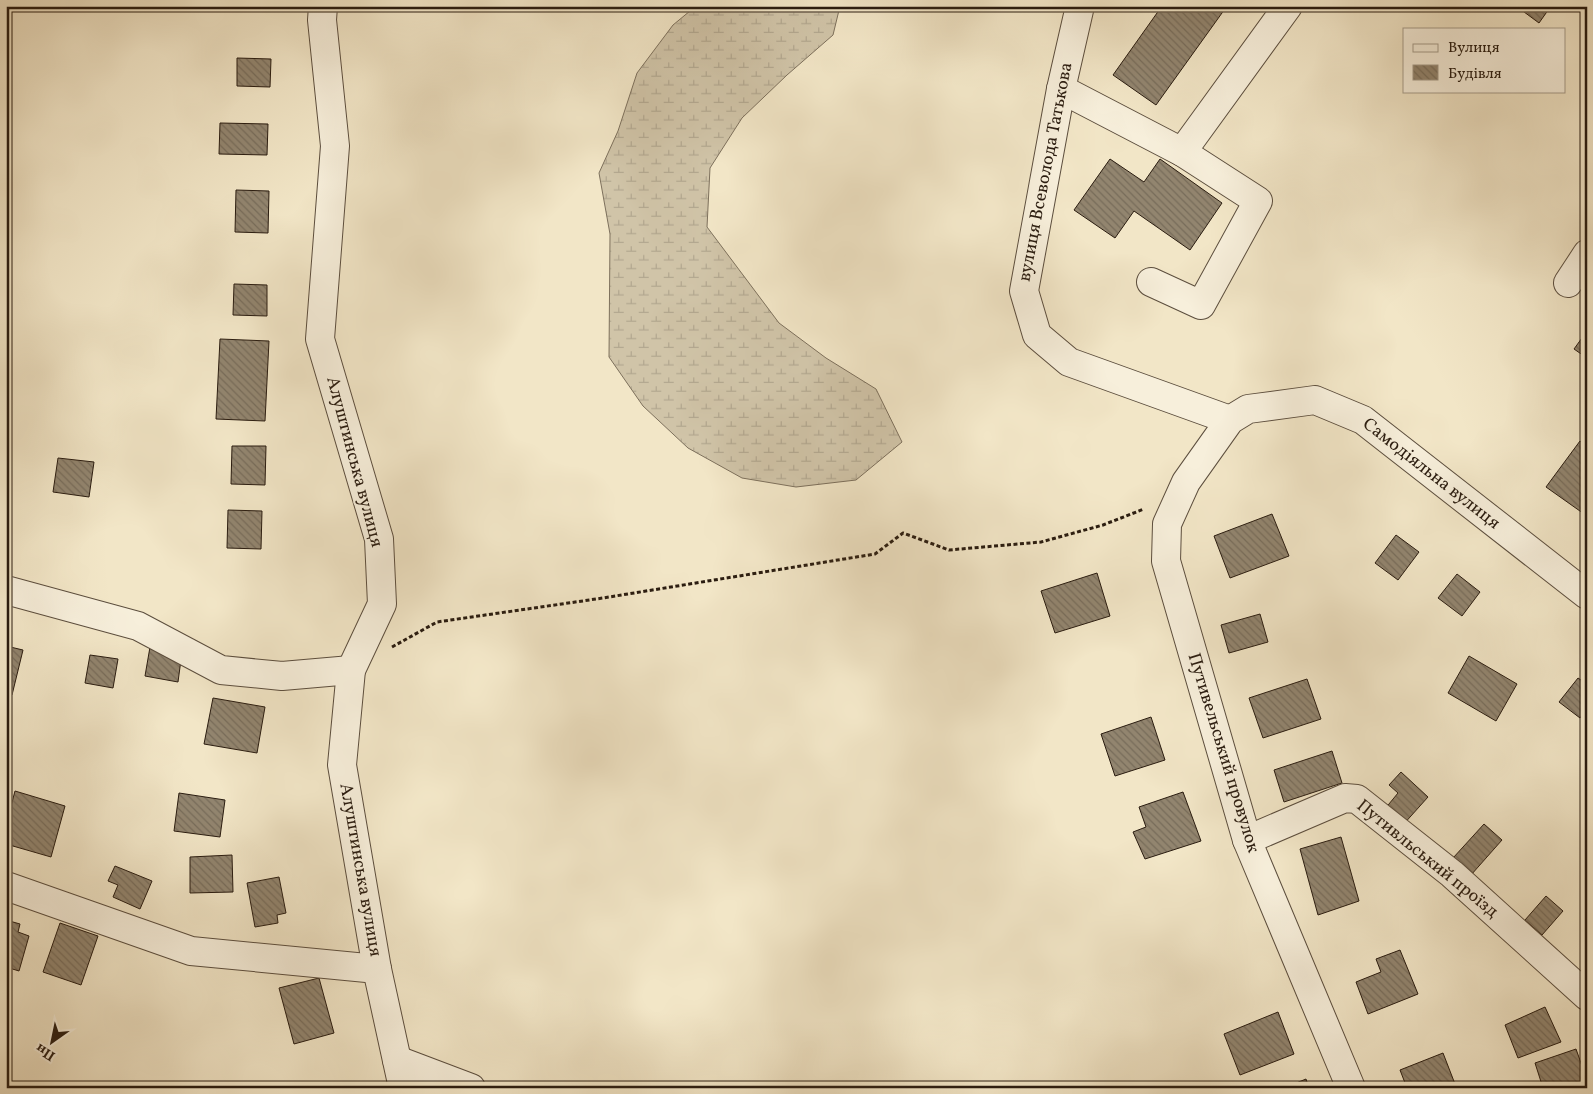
<svg xmlns="http://www.w3.org/2000/svg" width="1593" height="1094" viewBox="0 0 1593 1094" font-family="Vollkorn,serif">
  <style>
    .wetland { fill: url(#wetland-marsh); stroke: #7d705c }
    .building { fill: url(#building-back-hatch); stroke: #2a1c10 }
    .lines { fill: none; stroke-linecap: round; stroke-linejoin: round }
    .minor-casing { stroke: #5c4e3e; stroke-width: 30 }
    .path { stroke: #2a1c10; stroke-width: 3; stroke-dasharray: 4 2.5; stroke-linecap: butt }
    .minor { stroke: #f7efdb; stroke-width: 28 }
    .labels { text-anchor: middle; dominant-baseline: central; stroke-width: 4; stroke-linejoin: round; paint-order: stroke }
    .street-label { font-size: 18px; fill: #2a1c10; stroke: #f7efdb }
  </style>
  <defs>
    <pattern id="wetland-marsh" width="20" height="14" patternUnits="userSpaceOnUse" patternTransform="scale(1.25)"><rect width="20" height="14" fill="#d0c4a8"/><path d="M1 5h8M5 5V1M11 12h8M15 12V8" fill="none" stroke="#b3a890"/></pattern>
    <pattern id="building-back-hatch" width="6" height="6" patternUnits="userSpaceOnUse" patternTransform="scale(1.25)"><rect width="6" height="6" fill="#92856f"/><path d="M-1 5l2 2M0 0l6 6M5-1l2 2" fill="none" stroke="#776c5a"/></pattern>
  </defs>
  <rect width="100%" height="100%" fill="#f2e6c7"/>
  <filter id="stains"><feTurbulence type="fractalNoise" baseFrequency=".004" numOctaves="4"/><feColorMatrix values="0 0 0 0 .2 0 0 0 0 .09 0 0 0 0 .02 0 0 0 .5 -.17"/></filter>
  <radialGradient id="worn" r=".72"><stop offset=".6" stop-color="#630" stop-opacity="0"/><stop offset="1" stop-color="#630" stop-opacity=".3"/></radialGradient>
  <!-- wetland -->
  <path class="wetland" d="M696 6H840L833 35 787 75 742 118 710 168 707 227 779 323 826 358 876 389 902 442 856 480 796 487 742 478 688 448 643 406 609 357 610 234 599 173 618 131 637 73 673 25Z"/>
  <!-- building -->
  <g class="building">
    <path d="M242 6H273V11L242 10Z"/>
    <path d="M1162 6H1227L1156 105 1113 75Z"/>
    <path d="M1516 6H1551L1539 23Z"/>
    <path d="M237 58 271 59 270 87 237 86Z"/>
    <path d="M220 123 268 124 267 155 219 154Z"/>
    <path d="M1110 159 1144 182 1160 159 1222 203 1190 250 1134 211 1115 238 1074 210Z"/>
    <path d="M236 190 269 191 268 233 235 232Z"/>
    <path d="M234 284 267 285V316L233 315Z"/>
    <path d="M1587 331V358L1574 349Z"/>
    <path d="M220 339 269 341 265 421 216 419Z"/>
    <path d="M1580 441 1587 447V516L1546 487Z"/>
    <path d="M232 446H266L265 485 231 484Z"/>
    <path d="M58 458 94 462 89 497 53 492Z"/>
    <path d="M228 510 262 511 261 549 227 548Z"/>
    <path d="M1272 514 1289 556 1230 578 1214 536Z"/>
    <path d="M1396 535 1419 552 1398 580 1375 563Z"/>
    <path d="M1097 573 1110 616 1055 633 1041 591Z"/>
    <path d="M1457 574 1480 592 1462 616 1438 598Z"/>
    <path d="M1260 614 1268 642 1229 653 1221 625Z"/>
    <path d="M6 646 23 650 12 695 6 693Z"/>
    <path d="M150 647 182 652 178 682 145 676Z"/>
    <path d="M90 655 118 659 113 688 85 683Z"/>
    <path d="M1469 656 1517 684 1496 721 1448 693Z"/>
    <path d="M1578 678 1587 684V709L1580 718 1559 702Z"/>
    <path d="M1307 679 1321 719 1263 738 1249 698Z"/>
    <path d="M213 698 265 707 257 753 204 744Z"/>
    <path d="M1151 717 1165 760 1115 776 1101 734Z"/>
    <path d="M1332 751 1342 783 1284 802 1274 770Z"/>
    <path d="M1401 772 1428 797 1402 826 1384 810 1398 793 1389 785Z"/>
    <path d="M15 791 65 806 51 857 6 844V825Z"/>
    <path d="M1183 792 1201 841 1145 859 1133 832 1146 827 1139 807Z"/>
    <path d="M179 793 225 800 220 837 174 831Z"/>
    <path d="M1484 824 1502 840 1471 875 1453 858Z"/>
    <path d="M1341 837 1359 901 1318 915 1300 849Z"/>
    <path d="M232 855 233 892 190 893V857Z"/>
    <path d="M115 866 152 881 140 909 113 897 118 885 108 881Z"/>
    <path d="M279 877 286 913 277 915 278 923 255 927 247 883Z"/>
    <path d="M1546 896 1563 911 1542 935 1525 920Z"/>
    <path d="M6 920 20 924 18 932 29 936 19 971 6 967Z"/>
    <path d="M60 923 98 936 81 985 43 972Z"/>
    <path d="M1400 950 1418 994 1368 1014 1356 982 1381 972 1376 959Z"/>
    <path d="M319 978 334 1033 294 1044 279 988Z"/>
    <path d="M1545 1007 1561 1042 1518 1058 1505 1025Z"/>
    <path d="M1278 1012 1294 1054 1240 1075 1224 1034Z"/>
    <path d="M1576 1049 1587 1080 1563 1088H1543L1535 1063Z"/>
    <path d="M1443 1053 1455 1084 1444 1088H1407L1400 1070Z"/>
    <path d="M1306 1079 1309 1088H1284Z"/>
  </g>
  <g class="lines">
    <defs>
      <g id="minor">
        <path d="M323 6 322 20 335 146 320 339 379 539 382 604 351 670 342 765 377 969 403 1088"/>
        <path d="M1080 6 1061 89 1024 291 1037 335 1069 362 1230 420"/>
        <path d="M1061 89 1182 152 1288 6"/>
        <path d="M1151 282 1201 305 1258 201 1182 152"/>
        <path d="M1568 283 1587 254"/>
        <path d="M6 590 138 626 221 670 282 676 351 670"/>
        <path d="M1247 840 1345 798 1357 799 1452 874 1587 996"/>
        <path d="M6 886 191 951 377 969"/>
        <path d="M397 1060 471 1088"/>
        <path d="M1351 1088 1247 840 1166 561 1167 524 1186 482 1230 420 1248 409 1315 400 1363 420 1587 595"/>
      </g>
    </defs>
    <!-- minor casing -->
    <use href="#minor" class="minor-casing"/>
    <!-- path -->
    <path class="path" d="M392 647 437 622 603 598 875 554 903 533 949 550 1041 542 1103 525 1144 509"/>
    <!-- minor -->
    <use href="#minor" class="minor"/>
  </g>
  <g class="labels">
    <!-- street labels -->
    <g class="street-label">
      <text transform="translate(1046 172) rotate(-79)">вулиця Всеволода Татькова</text>
      <text transform="translate(354 462) rotate(75)">Алуштинська вулиця</text>
      <text transform="translate(1431 474) rotate(38)">Самодіяльна вулиця</text>
      <text transform="translate(1223 753) rotate(73)">Путивельський провулок</text>
      <text transform="translate(1427 859) rotate(39)">Путивльський проїзд</text>
      <text transform="translate(360 870) rotate(80)">Алуштинська вулиця</text>
    </g>
  </g>
  <!-- margin -->
  <rect width="1593" height="1094" fill="none" stroke="#f2e6c7" stroke-width="25"/>
  <rect x="8" y="8" width="1578" height="1079" fill="none" stroke="#2a1c10" stroke-width="2.5"/>
  <rect x="12" y="12" width="1568" height="1069" fill="none" stroke="#2a1c10"/>
  <!-- legend -->
  <rect x="1403" y="28" width="162" height="65" fill="#f7efdb" stroke="#a59b8a"/>
  <rect x="1413" y="44" width="25" height="8" fill="#f7efdb" stroke="#a59b8a"/>
  <text x="1448" y="52" font-size="15" fill="#2a1c10">Вулиця</text>
  <rect x="1413" y="65" width="25" height="15" fill="url(#building-back-hatch)" stroke="#a59b8a"/>
  <text x="1448" y="78" font-size="15" fill="#2a1c10">Будівля</text>
  <!-- north arrow -->
  <g transform="translate(52 1042) rotate(213)" stroke="#f7efdb" stroke-width="4" paint-order="stroke">
  <path d="M0-4L9 19L0 12L-9 19Z" fill="#2a1c10"/>
  <text y="-8" font-size="14" font-weight="bold" text-anchor="middle" fill="#2a1c10">Пн</text>
  </g>
  <rect width="100%" height="100%" filter="url(#stains)"/>
  <rect width="100%" height="100%" fill="url(#worn)"/>
</svg>
